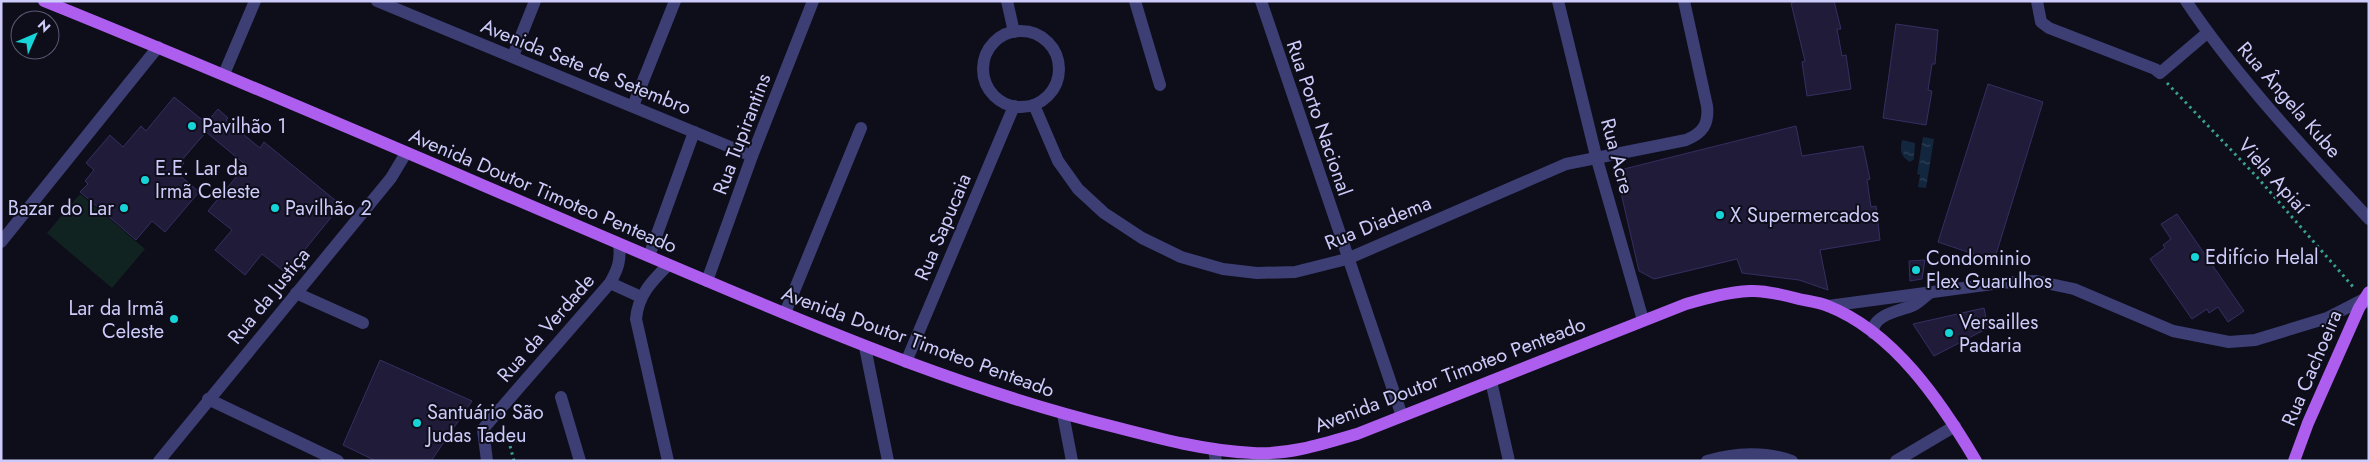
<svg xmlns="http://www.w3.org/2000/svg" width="2370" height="462" viewBox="0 0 2370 462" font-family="Jost,sans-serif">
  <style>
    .green { fill: #102321 }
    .water { fill: url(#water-ripples) }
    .building { fill: #1f1b39; stroke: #352f62 }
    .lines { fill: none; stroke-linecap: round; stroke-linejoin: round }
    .path { stroke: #38a092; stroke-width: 3; stroke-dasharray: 2.5 4; stroke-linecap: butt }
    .minor { stroke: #3c3e74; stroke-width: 12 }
    .major { stroke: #ad5eee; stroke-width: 12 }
    .poi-dot { fill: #17d4d9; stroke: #0e0d1a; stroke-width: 2 }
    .labels { text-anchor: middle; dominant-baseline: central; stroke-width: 4; stroke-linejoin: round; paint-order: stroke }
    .street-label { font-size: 20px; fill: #cdcbf9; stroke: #0e0d1a }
    .poi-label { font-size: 20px; fill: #cdcbf9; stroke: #0e0d1a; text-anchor: start }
  </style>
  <defs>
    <pattern id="water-ripples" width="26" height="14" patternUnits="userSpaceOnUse" patternTransform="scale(1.25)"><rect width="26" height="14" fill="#12263e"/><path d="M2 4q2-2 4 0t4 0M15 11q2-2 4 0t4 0" fill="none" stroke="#33445b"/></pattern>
  </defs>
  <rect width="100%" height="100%" fill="#0e0d1a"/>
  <!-- green -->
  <path class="green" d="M80 194 145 249 112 288 47 233Z"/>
  <!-- water -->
  <g class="water">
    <path d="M1923 137 1934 139 1926 188 1918 187 1920 175 1917 174Z"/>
    <path d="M1902 140 1915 143 1914 159 1910 162C1900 156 1900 150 1902 140Z"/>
  </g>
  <!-- building -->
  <g class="building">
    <path d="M1798 1H1834L1841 29H1837L1842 56 1846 55 1851 89 1807 96 1802 62 1805 61 1791 3Z"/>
    <path d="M1896 24 1938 30 1935 64H1932L1928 90 1932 91 1926 125 1883 118Z"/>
    <path d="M1988 84 2043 102 1994 261 1938 242Z"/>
    <path d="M174 97 206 123 218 109 228 118 226 120 260 148 264 142 341 205 286 273 262 254 245 275 215 250 232 230 208 211 246 165 206 132 181 161 184 163 176 172 199 192 165 232 152 221 136 240 80 192 88 184 85 181 94 170 86 163 110 135 123 147 141 126 146 131Z"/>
    <path d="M1796 126 1802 156 1863 146 1870 179 1867 180 1871 207 1876 206 1880 240 1820 250 1828 290 1799 280 1742 273 1737 259 1654 279 1639 271 1616 171Z"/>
    <path d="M2177 214 2244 311 2228 322 2218 307 2209 313 2207 309 2192 319 2150 259 2165 248 2163 245 2171 239 2161 224Z"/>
    <path d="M1925 260 1922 279 1910 281 1909 261Z"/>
    <path d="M1984 308 1988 328 1934 356 1913 324Z"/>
    <path d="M380 360 472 401 431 461H376L343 445Z"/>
  </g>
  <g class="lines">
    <!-- path -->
    <g class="path">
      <path d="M2167 83 2257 177 2355 289"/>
      <path d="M514 461 509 442 519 440"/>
    </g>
    <!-- minor -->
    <g class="minor">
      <path d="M377 1 752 156"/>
      <path d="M1007 1 1014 32"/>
      <path d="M1135 1 1160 85"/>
      <path d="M1261 1 1402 416"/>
      <path d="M1558 1 1596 156 1643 320"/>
      <path d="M2037 1 2041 22 2049 28 2155 69 2160 73 2207 33"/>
      <path d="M2186 1C2239 80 2305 149 2369 219"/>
      <circle cx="1021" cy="69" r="38"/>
      <path d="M513 56 535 1"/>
      <path d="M224 74 255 1"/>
      <path d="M1034 105 1058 161 1078 189 1104 213 1142 238 1181 257 1223 269 1257 273 1295 272 1347 259 1566 164 1686 140C1703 133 1709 124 1707 106L1684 1"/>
      <path d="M633 106 675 1"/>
      <path d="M1 242 158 47"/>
      <path d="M649 256 694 132"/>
      <path d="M707 281 752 156 813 1"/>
      <path d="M610 283 641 297"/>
      <path d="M296 293 363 323"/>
      <path d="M1828 306 2000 283 2036 281 2074 289 2173 331 2229 342 2255 340 2327 318 2364 299 2367 302"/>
      <path d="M785 313 861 128"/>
      <path d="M1873 333C1872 314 1901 311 1914 305 1920 302 1925 296 1931 292"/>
      <path d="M865 347 888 461"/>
      <path d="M906 362 1014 106"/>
      <path d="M1491 381 1509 461"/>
      <path d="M561 397 580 461"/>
      <path d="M208 399 338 461"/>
      <path d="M1063 414 1072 461"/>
      <path d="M1214 450 1216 461"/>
      <path d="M159 461 391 178 406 153"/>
      <path d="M487 461 483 429 610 283C618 269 621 260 619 244"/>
      <path d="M668 461 636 319C638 295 652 281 668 265"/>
      <path d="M1707 461C1734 453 1766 451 1792 461"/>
      <path d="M1896 461 1955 426"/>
    </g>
    <!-- major -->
    <g class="major">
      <path d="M44 1C268 91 489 189 712 283 844 339 976 393 1115 427 1161 439 1207 451 1253 453 1289 455 1323 444 1357 434L1686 304C1707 298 1728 292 1750 291 1765 290 1784 295 1799 299 1808 301 1819 302 1828 306 1894 332 1941 402 1976 461"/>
      <path d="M2294 461 2308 423 2359 308 2369 292"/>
    </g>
  </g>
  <!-- markers -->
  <g class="poi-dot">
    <circle cx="192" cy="126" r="5"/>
    <circle cx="145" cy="180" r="5"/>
    <circle cx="124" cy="208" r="5"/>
    <circle cx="275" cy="208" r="5"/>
    <circle cx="1720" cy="215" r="5"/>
    <circle cx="2195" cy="257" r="5"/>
    <circle cx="1916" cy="270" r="5"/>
    <circle cx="174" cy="319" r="5"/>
    <circle cx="1949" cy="333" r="5"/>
    <circle cx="417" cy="423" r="5"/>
  </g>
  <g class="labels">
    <!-- street labels -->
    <g class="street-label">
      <text transform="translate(586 67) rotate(22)">Avenida Sete de Setembro</text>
      <text transform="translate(2289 100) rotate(49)">Rua Ângela Kube</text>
      <text transform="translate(1319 118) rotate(71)">Rua Porto Nacional</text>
      <text transform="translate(742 134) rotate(-69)">Rua Tupirantins</text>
      <text transform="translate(1617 156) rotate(75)">Rua Acre</text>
      <text transform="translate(2273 176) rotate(48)">Viela Apiaí</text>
      <text transform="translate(543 191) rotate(23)">Avenida Doutor Timoteo Penteado</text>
      <text transform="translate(1378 223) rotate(-22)">Rua Diadema</text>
      <text transform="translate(943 227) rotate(-67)">Rua Sapucaia</text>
      <text transform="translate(269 296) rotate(-51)">Rua da Justiça</text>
      <text transform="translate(546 328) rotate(-49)">Rua da Verdade</text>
      <text transform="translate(918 342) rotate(20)">Avenida Doutor Timoteo Penteado</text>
      <text transform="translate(2312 368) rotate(-67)">Rua Cachoeira</text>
      <text transform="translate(1450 375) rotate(-21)">Avenida Doutor Timoteo Penteado</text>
    </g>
    <!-- poi labels -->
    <g class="poi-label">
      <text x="202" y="126">Pavilhão 1</text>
      <text x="155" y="168">E.E. Lar da<tspan x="155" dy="23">Irmã Celeste</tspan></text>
      <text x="114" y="208" text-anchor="end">Bazar do Lar</text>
      <text x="285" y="208">Pavilhão 2</text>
      <text x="1730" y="215">X Supermercados</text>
      <text x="2205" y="257">Edifício Helal</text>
      <text x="1926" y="258">Condominio<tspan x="1926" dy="23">Flex Guarulhos</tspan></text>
      <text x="164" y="308" text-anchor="end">Lar da Irmã<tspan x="164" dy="23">Celeste</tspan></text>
      <text x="1959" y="322">Versailles<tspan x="1959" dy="23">Padaria</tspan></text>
      <text x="427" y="412">Santuário São<tspan x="427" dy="23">Judas Tadeu</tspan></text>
    </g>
  </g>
  <!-- border -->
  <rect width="2370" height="462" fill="none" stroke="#cdcbf9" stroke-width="5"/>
  <!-- north arrow -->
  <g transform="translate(35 35) rotate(45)"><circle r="24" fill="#0e0d1a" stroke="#5a5973"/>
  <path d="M0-4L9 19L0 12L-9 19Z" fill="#17d4d9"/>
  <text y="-8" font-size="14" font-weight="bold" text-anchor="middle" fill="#cdcbf9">N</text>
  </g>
</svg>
